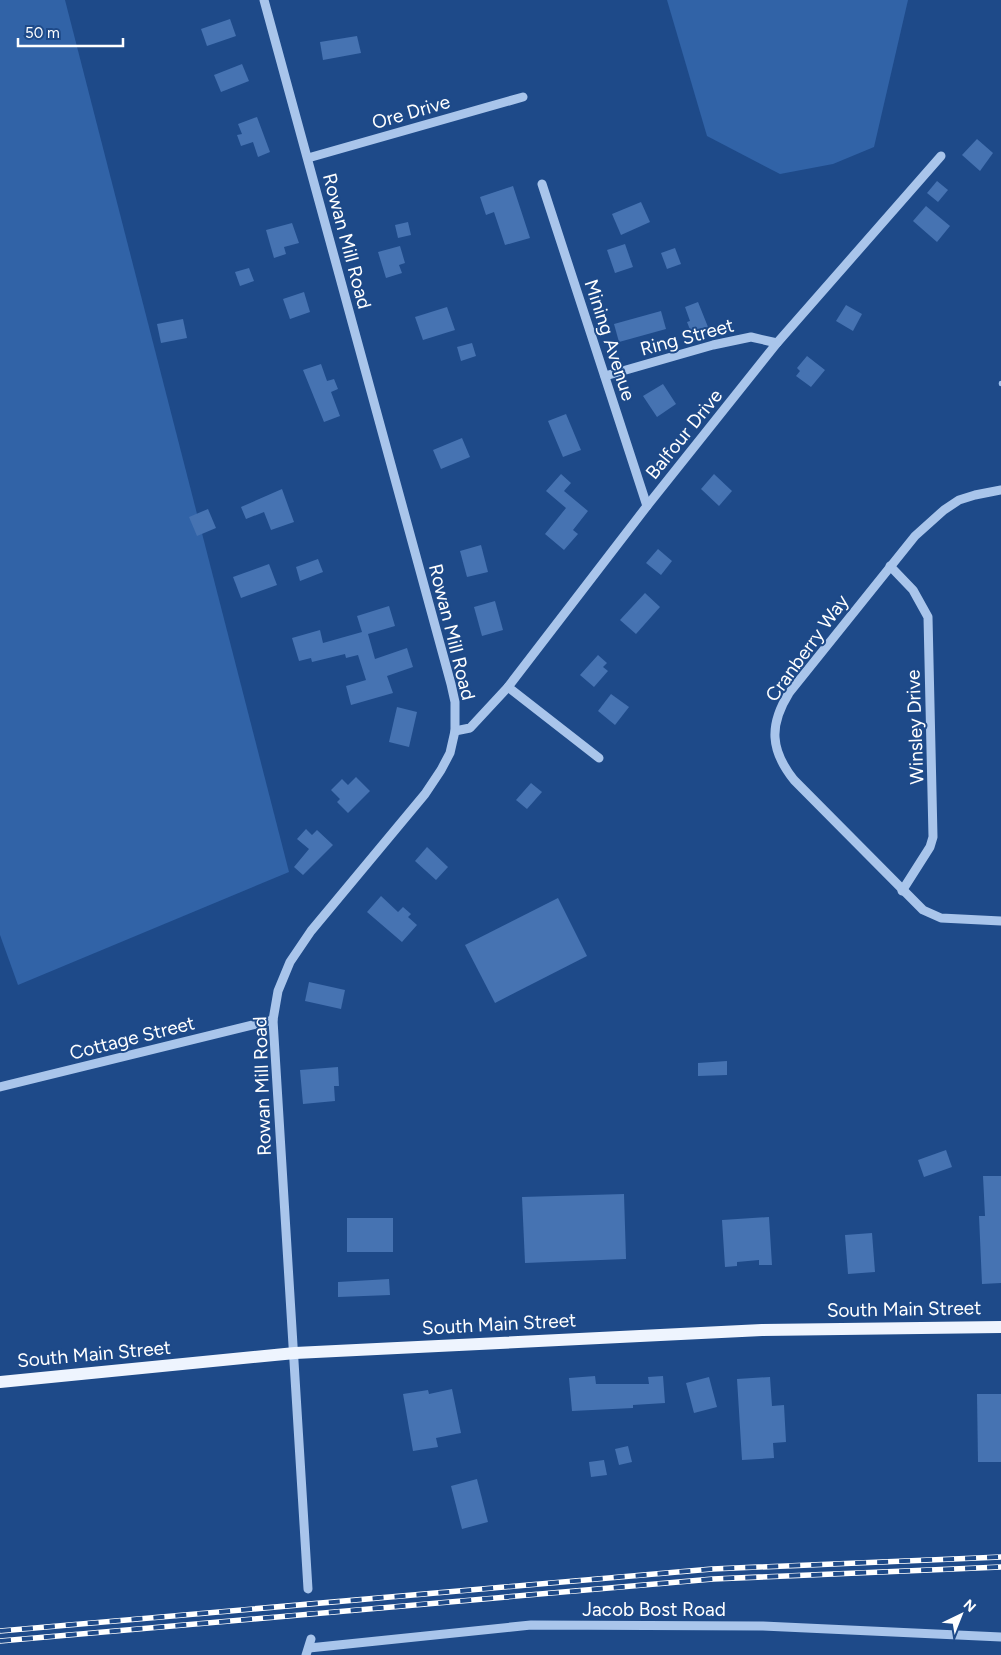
<svg xmlns="http://www.w3.org/2000/svg" width="1001" height="1655" viewBox="0 0 1001 1655" font-family="Figtree,sans-serif">
  <style>
    .green { fill: #3163a7 }
    .lines { fill: none; stroke-linecap: round; stroke-linejoin: round }
    .stream { stroke: #9cbfed; stroke-width: 4.5 }
    .building { fill: #4673b2 }
    .minor { stroke: #a9c5eb; stroke-width: 9 }
    .major { stroke: #eef4fe; stroke-width: 12 }
    .rail-casing { stroke: #fff; stroke-width: 5.5 }
    .rail { stroke: #1e4a89; stroke-width: 4; stroke-dasharray: 11; stroke-linecap: butt }
    .labels { text-anchor: middle; dominant-baseline: central; stroke-width: 4; stroke-linejoin: round; paint-order: stroke }
    .street-label { font-size: 19px; fill: #fff; stroke: #1e4a89 }
  </style>
  <rect width="100%" height="100%" fill="#1e4a89"/>
  <!-- green -->
  <g class="green">
    <path d="M0 0H65L289 872 18 985 0 935Z"/>
    <path d="M667 0H908L874 147 833 164 780 174 707 136Z"/>
  </g>
  <g class="lines">
    <!-- stream -->
    <path class="stream" d="M1001 384V383"/>
  </g>
  <!-- building -->
  <g class="building">
    <path d="M230 19 236 36 207 46 201 29Z"/>
    <path d="M357 36 361 53 323 60 320 42Z"/>
    <path d="M242 64 249 81 221 92 214 75Z"/>
    <path d="M257 117 270 152 258 157 253 142 241 146 237 135 242 134 238 124Z"/>
    <path d="M977 139 993 153 980 171 962 155Z"/>
    <path d="M937 181 948 190 938 202 927 193Z"/>
    <path d="M513 186 530 238 505 245 494 212 486 215 480 197Z"/>
    <path d="M641 202 650 222 621 235 612 214Z"/>
    <path d="M926 206 950 226 937 242 913 221Z"/>
    <path d="M408 222 411 235 398 238 395 225Z"/>
    <path d="M292 223 299 243 284 247 286 254 274 258 266 230Z"/>
    <path d="M625 244 633 267 615 273 607 250Z"/>
    <path d="M400 246 405 263 399 265 402 273 386 278 378 252Z"/>
    <path d="M675 248 681 264 667 269 661 253Z"/>
    <path d="M249 268 254 281 240 286 235 272Z"/>
    <path d="M304 292 310 312 290 319 283 299Z"/>
    <path d="M698 302 708 327 691 332 687 322 690 321 685 307Z"/>
    <path d="M846 305 862 314 853 331 836 321Z"/>
    <path d="M447 307 455 330 423 340 415 317Z"/>
    <path d="M661 311 666 329 619 342 614 324Z"/>
    <path d="M183 319 187 338 161 343 157 324Z"/>
    <path d="M472 343 476 356 461 361 457 347Z"/>
    <path d="M807 356 825 370 811 387 796 376 800 371 797 368Z"/>
    <path d="M321 364 327 381 334 379 338 389 331 392 340 416 324 422 303 370Z"/>
    <path d="M663 384 676 404 657 417 643 396Z"/>
    <path d="M566 414 581 450 563 457 548 421Z"/>
    <path d="M462 438 470 457 441 469 433 450Z"/>
    <path d="M561 474 571 483 564 491 588 511 573 530 578 534 564 550 545 534 566 508 546 491Z"/>
    <path d="M714 474 732 491 719 506 701 489Z"/>
    <path d="M282 489 294 522 271 530 264 512 246 519 241 507Z"/>
    <path d="M208 509 216 528 197 536 189 517Z"/>
    <path d="M481 545 488 572 467 577 460 551Z"/>
    <path d="M658 549 672 561 661 575 646 563Z"/>
    <path d="M318 559 323 572 300 581 296 567Z"/>
    <path d="M269 564 277 585 241 598 233 577Z"/>
    <path d="M645 593 660 607 636 634 620 620Z"/>
    <path d="M495 601 503 630 482 636 474 607Z"/>
    <path d="M389 606 395 626 368 634 375 659 407 648 413 667 387 676 393 693 351 705 346 686 366 680 358 655 346 658 345 654 312 662 311 658 299 661 292 638 320 630 323 643 362 632 357 616Z"/>
    <path d="M598 655 607 663 603 667 608 671 594 687 580 675Z"/>
    <path d="M611 694 629 707 615 725 598 711Z"/>
    <path d="M397 707 417 712 409 747 389 742Z"/>
    <path d="M356 777 370 791 348 813 337 802 340 799 331 790 342 779 348 785Z"/>
    <path d="M531 783 542 792 527 809 516 800Z"/>
    <path d="M306 829 312 835 317 830 333 845 303 875 294 867 309 849 297 839Z"/>
    <path d="M427 847 448 867 436 880 415 861Z"/>
    <path d="M381 896 398 912 403 907 411 914 408 917 417 925 402 942 367 912Z"/>
    <path d="M558 898 587 956 495 1003 465 945Z"/>
    <path d="M309 982 345 990 341 1009 305 1001Z"/>
    <path d="M727 1061V1075L698 1076V1063Z"/>
    <path d="M338 1067 339 1086H334L335 1101 303 1104 300 1070Z"/>
    <path d="M946 1150 952 1167 924 1177 918 1160Z"/>
    <path d="M983 1176H1001V1283L982 1284 979 1216H985Z"/>
    <path d="M624 1194 626 1259 525 1263 522 1197Z"/>
    <path d="M769 1217 772 1265H759V1260L737 1262V1266L725 1267 722 1220Z"/>
    <rect x="347" y="1218" width="46" height="34"/>
    <path d="M872 1233 875 1272 848 1274 845 1235Z"/>
    <path d="M389 1279 390 1295 338 1297V1282Z"/>
    <path d="M595 1376 596 1384H649L648 1377 663 1376 665 1403 633 1405V1408L572 1411 569 1378Z"/>
    <path d="M709 1377 717 1407 694 1413 686 1383Z"/>
    <path d="M770 1377 772 1406 784 1405 786 1442 773 1443 774 1458 742 1460 737 1379Z"/>
    <path d="M452 1389 461 1433 436 1438 438 1447 413 1451 403 1394 428 1390 429 1394Z"/>
    <path d="M977 1394H1001V1462H978Z"/>
    <path d="M628 1446 632 1462 619 1465 615 1449Z"/>
    <path d="M604 1460 607 1475 591 1477 589 1462Z"/>
    <path d="M477 1479 488 1522 462 1529 451 1486Z"/>
  </g>
  <g class="lines">
    <!-- minor -->
    <g class="minor">
      <path d="M264 0 451 684 455 702V731L450 753 441 770 425 794 311 931 290 962 278 991 273 1020 308 1589"/>
      <path d="M308 158 523 97"/>
      <path d="M542 184 647 506"/>
      <path d="M605 376 713 345 751 337 777 343"/>
      <path d="M1001 490 975 495 959 500 944 510 915 536 789 693C769 725 770 750 794 780L923 910 941 918 1001 921"/>
      <path d="M890 566 913 590 928 617 933 837 930 847 902 891"/>
      <path d="M508 687 599 758"/>
      <path d="M455 731 470 728 508 687 647 506 777 343 941 156"/>
      <path d="M0 1087 273 1020"/>
      <path d="M309 1648 531 1625 763 1626 1001 1637"/>
      <path d="M306 1655 311 1639"/>
    </g>
    <!-- major -->
    <path class="major" d="M0 1382 295 1353 762 1330 1001 1327"/>
    <defs>
      <g id="rail">
        <path d="M0 1631 712 1569 1001 1557"/>
        <path d="M0 1641 713 1579 1001 1567"/>
      </g>
    </defs>
    <!-- rail casing -->
    <use href="#rail" class="rail-casing"/>
    <!-- rail -->
    <use href="#rail" class="rail"/>
  </g>
  <g class="labels">
    <!-- street labels -->
    <g class="street-label">
      <text transform="translate(411 112) rotate(-16)">Ore Drive</text>
      <text transform="translate(347 241) rotate(75)">Rowan Mill Road</text>
      <text transform="translate(687 337) rotate(-15)">Ring Street</text>
      <text transform="translate(610 340) rotate(72)">Mining Avenue</text>
      <text transform="translate(684 434) rotate(-51)">Balfour Drive</text>
      <text transform="translate(452 632) rotate(76)">Rowan Mill Road</text>
      <text transform="translate(807 648) rotate(-54)">Cranberry Way</text>
      <text transform="translate(915 727) rotate(-92)">Winsley Drive</text>
      <text transform="translate(132 1038) rotate(-14)">Cottage Street</text>
      <text transform="translate(262 1086) rotate(-92)">Rowan Mill Road</text>
      <text transform="translate(904 1309) rotate(-1)">South Main Street</text>
      <text transform="translate(499 1324) rotate(-3)">South Main Street</text>
      <text transform="translate(94 1354) rotate(-5)">South Main Street</text>
      <text x="654" y="1609">Jacob Bost Road</text>
    </g>
  </g>
  <!-- north arrow -->
  <g transform="translate(961 1615) rotate(43)" stroke="#1e4a89" stroke-width="4" paint-order="stroke">
  <path d="M0-4L9 19L0 12L-9 19Z" fill="#ffffff"/>
  <text y="-8" font-size="14" font-weight="bold" text-anchor="middle" fill="#ffffff">N</text>
  </g>
  <!-- scale -->
  <path d="M18 38v8h105v-8" fill="none" stroke="#ffffff" stroke-width="2.5"/>
  <text x="25" y="38" font-size="15" fill="#ffffff" stroke="#1e4a89" stroke-width="4" paint-order="stroke">50 m</text>
</svg>
